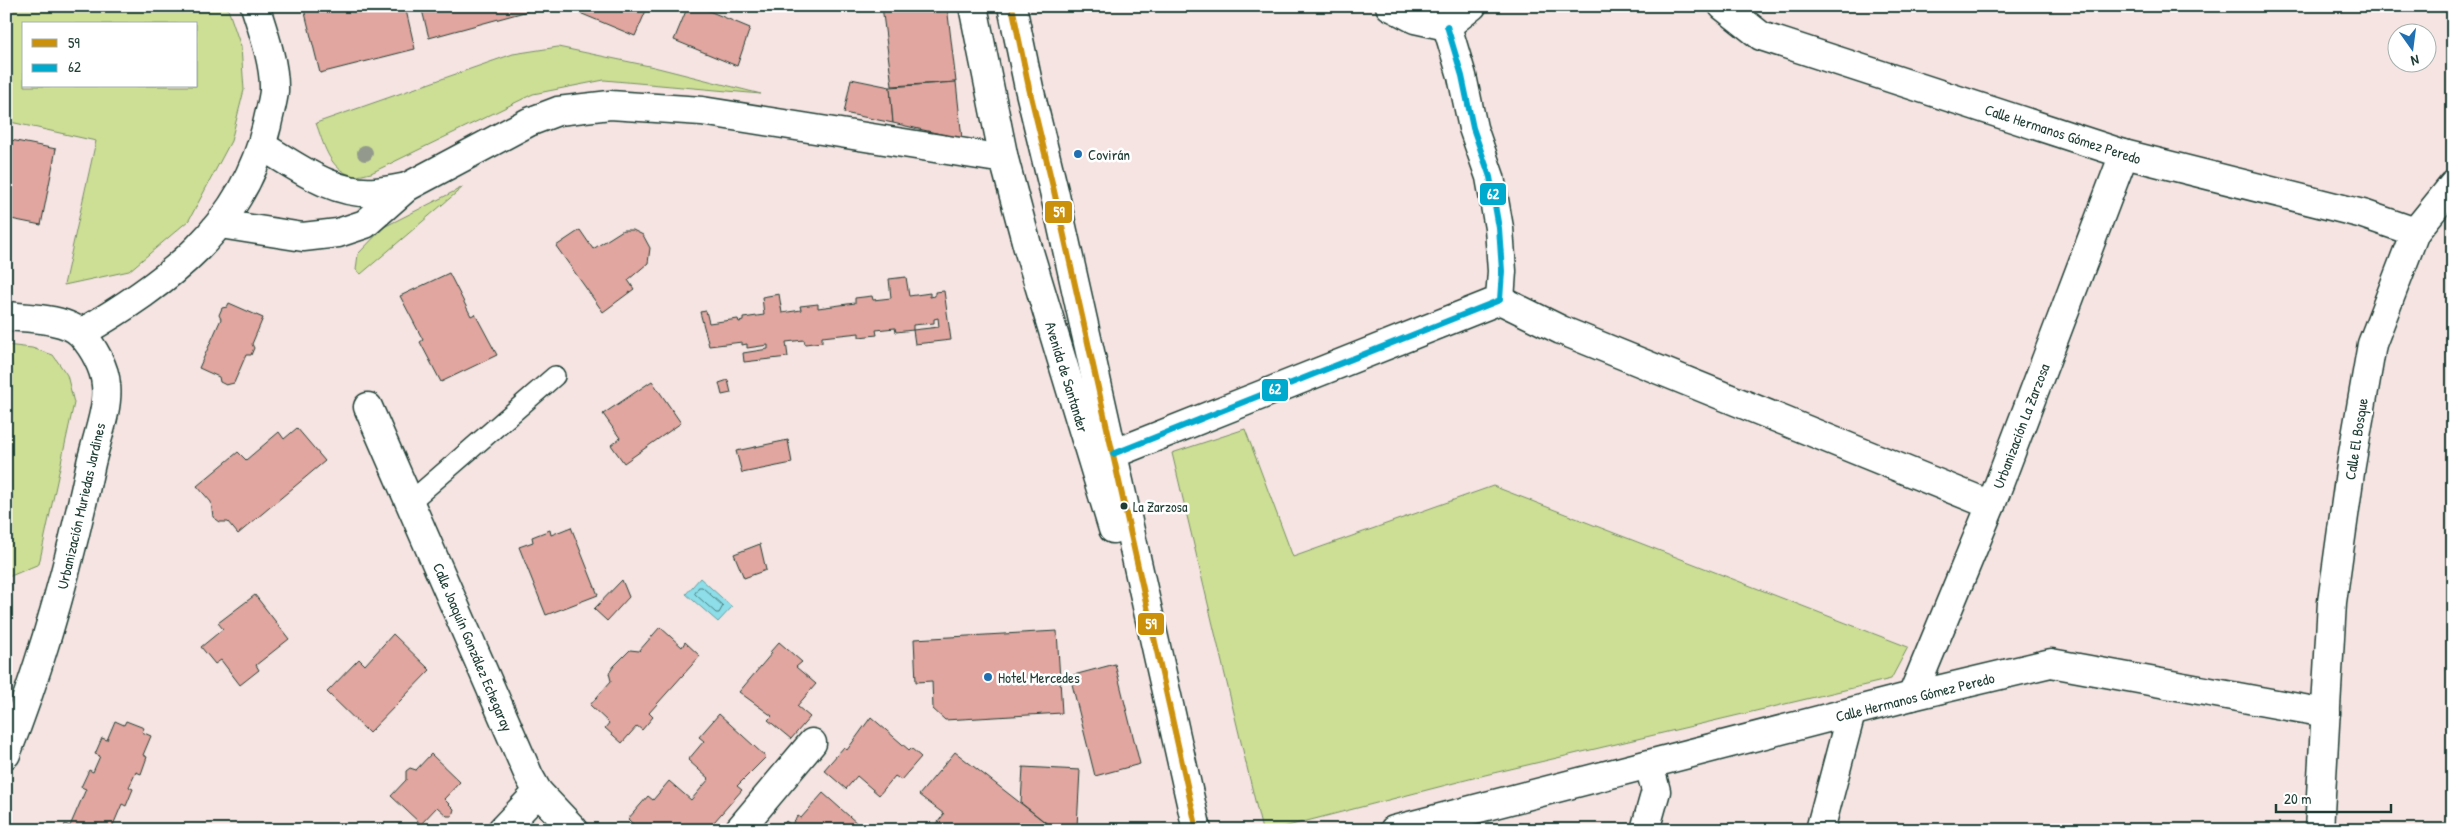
<svg xmlns="http://www.w3.org/2000/svg" width="2459" height="836" viewBox="0 0 2459 836" font-family="'Patrick Hand',sans-serif">
  <style>
    .green { fill: #cddf94; stroke: #768e64; fill-rule: evenodd }
    .water { fill: #8ddee9; stroke: #619ea1 }
    .lines { fill: none; stroke-linecap: round; stroke-linejoin: round }
    .shore { stroke: #4b7d7c; stroke-width: 1 }
    .building { fill: #e0a69f; stroke: #1f3d34; fill-rule: evenodd }
    .service-casing { stroke: #1f3d34; stroke-width: 22 }
    .pedestrian-casing { stroke: #1f3d34; stroke-width: 31 }
    .minor-casing { stroke: #1f3d34; stroke-width: 31 }
    .trunk-casing { stroke: #1f3d34; stroke-width: 31 }
    .service { stroke: #fff; stroke-width: 19 }
    .pedestrian { stroke: #fff; stroke-width: 28 }
    .minor { stroke: #fff; stroke-width: 28 }
    .trunk { stroke: #fff; stroke-width: 28 }
    .bus-1-casing { stroke: #fff; stroke-width: 10 }
    .bus-2-casing { stroke: #fff; stroke-width: 10 }
    .bus-1 { stroke: #cc910a; stroke-width: 6 }
    .bus-2 { stroke: #00a9ce; stroke-width: 6 }
    .tree { fill: #939a8d }
    .poi-dot { fill: #1f6fb2; stroke: #fff; stroke-width: 2 }
    .bus-dot { fill: #1f3d34; stroke: #fff; stroke-width: 2 }
    .labels { text-anchor: middle; dominant-baseline: central; stroke-width: 5; stroke-linejoin: round; paint-order: stroke }
    .bus-label { font-size: 14px; fill: #1f3d34; stroke: #fff; text-anchor: start }
    .street-label { font-size: 15px; fill: #1f3d34; stroke: #fff }
    .poi-label { font-size: 15px; fill: #1f3d34; stroke: #fff; text-anchor: start }
    .line-badge { stroke: #fff; stroke-width: 2 }
    .badge-label { font-size: 14px; text-anchor: middle; font-weight: bold; fill: #fff }
  </style>
  <rect width="100%" height="100%" fill="#f6e4e2"/>
  <filter id="ink" filterUnits="userSpaceOnUse"><feTurbulence type="fractalNoise" baseFrequency=".02" numOctaves="2"/><feDisplacementMap in="SourceGraphic" scale="10" xChannelSelector="R" yChannelSelector="G"/><feConvolveMatrix kernelMatrix="1 2 1 2 8 2 1 2 1" color-interpolation-filters="sRGB"/></filter>
  <g filter="url(#ink)">
    <!-- green -->
    <g class="green">
      <path d="M6 6H227L241 47 244 90 231 141 189 220 129 271 64 285 96 141 6 121ZM24 24H196V86H24Z"/>
      <path d="M558 47 654 67 761 94 604 80 533 94 371 173C366 174 357 177 351 175 329 169 323 142 316 123L513 54Z"/>
      <path d="M463 187 361 274 356 270 358 254 384 227Z"/>
      <path d="M6 345 32 348 53 355 67 375 74 403 39 564 6 578Z"/>
      <path d="M1245 429 1293 557 1493 486 1908 647 1891 679 1485 775 1272 830H1262L1172 453Z"/>
    </g>
    <!-- water -->
    <path class="water" d="M700 578 732 607 718 622 686 594Z"/>
    <g class="lines">
      <!-- shore -->
      <path class="shore" d="M699 587H702L723 606 719 613H716L695 594Z"/>
    </g>
    <!-- building -->
    <g class="building">
      <path d="M313 6H405L415 49 320 73 304 9Z"/>
      <path d="M421 6H527L528 11 429 38Z"/>
      <path d="M563 6H648L635 36Z"/>
      <path d="M688 6H697L750 28 737 66 674 40Z"/>
      <path d="M882 6H947L956 82 892 86Z"/>
      <path d="M851 79 890 87 893 123 844 113Z"/>
      <path d="M956 82 962 139 893 123 890 87Z"/>
      <path d="M6 139 56 149 41 225 6 218Z"/>
      <path d="M580 230 593 249 623 230H633L643 235 650 248 648 263 628 280 634 289 603 312 556 246Z"/>
      <path d="M449 273 471 316 475 314 497 355 441 382 420 342 423 340 400 296Z"/>
      <path d="M906 277 909 296 930 293V297L935 296V292L944 291 951 340 915 344 913 330 896 332 895 328 876 330 877 335 859 337V333L822 337V342L805 344 804 340 786 342 788 357 744 362 743 353 768 349V345L747 348V344L742 345V342L709 346 700 312 706 311 709 323 738 319 739 322 743 321V318L764 315 762 297 779 294 782 313 801 310 800 306 818 304V308L855 303V298L872 296 873 300 891 298 889 279ZM938 318 939 327 913 330V325L934 323V319Z"/>
      <path d="M229 303 263 318 252 344 254 348 251 355H246L234 383 226 385 220 382 219 377 199 368 221 319 219 315 222 308 227 307Z"/>
      <path d="M728 380 731 393 722 395 719 383Z"/>
      <path d="M652 381 681 423 624 463 611 445 620 438 603 414Z"/>
      <path d="M297 428 325 461 238 534 228 522H220L213 517 211 502 197 486 238 452 246 460 279 432 284 439Z"/>
      <path d="M788 440 792 463 742 473 736 451Z"/>
      <path d="M571 527 598 595 546 615 519 547 533 542 532 537 550 530 551 535Z"/>
      <path d="M760 544 766 570 744 578 734 554Z"/>
      <path d="M622 580 629 597 607 621 594 609Z"/>
      <path d="M255 595 289 639 256 665 259 670 240 685 221 660 215 664 201 647 223 629 218 623Z"/>
      <path d="M660 627 682 647 685 642 700 656 649 713 653 717 642 730 637 726 622 743 605 728 609 723 590 705 611 681 609 673 614 666 630 650 639 651Z"/>
      <path d="M1057 631 1062 713 945 720 933 709 932 681 916 682 914 639Z"/>
      <path d="M393 634 430 670 369 733 327 692 359 659 365 665Z"/>
      <path d="M779 642 802 662 796 667 816 684 797 706 810 717 791 739 768 720 772 716 739 692 772 653 770 652Z"/>
      <path d="M1115 664 1140 764 1095 776 1070 676Z"/>
      <path d="M719 714 766 757 737 786 742 790 707 830 701 827 699 830H643L639 826 637 828 628 819 648 796 653 800 669 781 691 800 709 779 688 760 704 741 699 737Z"/>
      <path d="M871 717 909 750 911 748 921 757 901 780 895 776 879 795 857 776 846 789 824 770 844 747 847 750Z"/>
      <path d="M115 721 124 725 126 721 144 728 142 732 151 736 143 755 147 757 141 774 136 772 129 787 133 789 126 806 122 804 111 830H63L65 824 70 826 86 789 81 787 89 770 93 772 100 756 95 754 102 738 107 740Z"/>
      <path d="M955 752 1046 823 1040 830H932L944 814 919 795Z"/>
      <path d="M431 754 460 782 444 799 454 809 452 816H447L437 807 421 824 391 796 406 780V771L410 768 416 770Z"/>
      <path d="M1023 767 1080 770 1077 827 1054 829 1021 803Z"/>
      <path d="M823 793 858 824 853 830H779L786 821 791 825 798 816 801 818Z"/>
    </g>
    <g class="lines">
      <defs>
        <path id="service" d="M410 502 555 376"/>
        <path id="pedestrian" d="M1645 830 1656 791 1649 765"/>
        <g id="minor">
          <path d="M1390 6 1415 19 1447 26 1472 6"/>
          <path d="M1723 6 1761 36 2124 154 2363 214 2415 232"/>
          <path d="M262 146C296 166 334 196 376 192 386 191 396 189 407 187"/>
          <path d="M220 224 303 237 338 233 365 224 407 187 529 122 558 111 610 105 702 111 1004 159"/>
          <path d="M1500 300 1561 330 1991 505"/>
          <path d="M6 316C27 318 68 318 82 335 93 347 105 368 106 385 109 407 96 441 91 463 70 562 44 659 6 754"/>
          <path d="M81 333C167 283 243 227 267 125 269 114 273 102 274 91 275 64 263 31 255 6"/>
          <path d="M368 407 529 776 538 792 574 830"/>
          <path d="M1113 454 1500 300 1502 271 1499 228 1490 177 1473 128 1462 76 1447 26"/>
          <path d="M1912 696 1991 505 2124 154"/>
          <path d="M502 830 538 792"/>
          <path d="M739 830 812 743"/>
          <path d="M1394 830 1912 696 2051 663 2326 713"/>
          <path d="M1820 830 1851 713"/>
          <path d="M2319 830 2332 602 2351 465 2372 344 2415 232 2453 185"/>
        </g>
        <g id="trunk">
          <path d="M973 6 1004 159 1027 245 1113 529"/>
          <path d="M1012 6 1029 88 1054 191 1197 830"/>
        </g>
      </defs>
      <!-- service casing -->
      <use href="#service" class="service-casing"/>
      <!-- pedestrian casing -->
      <use href="#pedestrian" class="pedestrian-casing"/>
      <!-- minor casing -->
      <use href="#minor" class="minor-casing"/>
      <!-- trunk casing -->
      <use href="#trunk" class="trunk-casing"/>
      <!-- service -->
      <use href="#service" class="service"/>
      <!-- pedestrian -->
      <use href="#pedestrian" class="pedestrian"/>
      <!-- minor -->
      <use href="#minor" class="minor"/>
      <!-- trunk -->
      <use href="#trunk" class="trunk"/>
      <defs>
        <path id="bus-1" d="M1012 6 1029 88 1054 191 1197 830"/>
        <path id="bus-2" d="M1113 454 1500 300 1502 271 1499 228 1490 177 1473 128 1462 76 1447 26"/>
      </defs>
      <!-- bus-1 casing -->
      <use href="#bus-1" class="bus-1-casing"/>
      <!-- bus-2 casing -->
      <use href="#bus-2" class="bus-2-casing"/>
      <!-- bus-1 -->
      <use href="#bus-1" class="bus-1"/>
      <!-- bus-2 -->
      <use href="#bus-2" class="bus-2"/>
    </g>
    <!-- trees -->
    <circle class="tree" cx="365" cy="153" r="8"/>
  </g>
  <!-- markers -->
  <g class="poi-dot">
    <circle cx="1078" cy="154" r="5"/>
    <circle cx="988" cy="677" r="5"/>
  </g>
  <circle class="bus-dot" cx="1124" cy="506" r="4.5"/>
  <g class="labels">
    <!-- bus labels -->
    <g class="bus-label">
      <text x="1133" y="506">La Zarzosa</text>
    </g>
    <!-- street labels -->
    <g class="street-label">
      <text transform="translate(2063 134) rotate(18)">Calle Hermanos Gómez Peredo</text>
      <text transform="translate(1067 377) rotate(73)">Avenida de Santander</text>
      <text transform="translate(2021 426) rotate(-69)">Urbanización La Zarzosa</text>
      <text transform="translate(2356 439) rotate(-81)">Calle El Bosque</text>
      <text transform="translate(81 506) rotate(-77)">Urbanización Muriedas Jardines</text>
      <text transform="translate(473 647) rotate(67)">Calle Joaquín González Echegaray</text>
      <text transform="translate(1915 697) rotate(-14)">Calle Hermanos Gómez Peredo</text>
    </g>
    <!-- poi labels -->
    <g class="poi-label">
      <text x="1088" y="154">Covirán</text>
      <text x="998" y="677">Hotel Mercedes</text>
    </g>
  </g>
  <g class="line-badge">
    <rect x="1479" y="182" width="28" height="24" rx="5" fill="#00a9ce"/>
    <rect x="1044" y="200" width="29" height="24" rx="5" fill="#cc910a"/>
    <rect x="1261" y="378" width="28" height="24" rx="5" fill="#00a9ce"/>
    <rect x="1137" y="612" width="28" height="24" rx="5" fill="#cc910a"/>
  </g>
  <g class="badge-label">
    <text x="1493" y="199">62</text>
    <text x="1059" y="217">59</text>
    <text x="1275" y="394">62</text>
    <text x="1151" y="629">59</text>
  </g>
  <!-- margin -->
  <rect width="2459" height="836" fill="none" stroke="#fff" stroke-width="25"/>
  <rect x="12" y="12" width="2434" height="811" fill="none" stroke="#1f3d34" stroke-width="2" filter="url(#ink)"/>
  <!-- legend -->
  <rect x="22" y="22" width="175" height="65" fill="#ffffff" stroke="#a5b1ae"/>
  <rect x="32" y="39" width="25" height="8" fill="#cc910a" stroke="#a5b1ae"/>
  <text x="68" y="48" font-size="15" fill="#1f3d34">59</text>
  <rect x="32" y="64" width="25" height="8" fill="#00a9ce" stroke="#a5b1ae"/>
  <text x="68" y="72" font-size="15" fill="#1f3d34">62</text>
  <!-- north arrow -->
  <g transform="translate(2412 48) rotate(166)"><circle r="24" fill="#ffffff" stroke="#a5b1ae"/>
  <path d="M0-4L9 19L0 12L-9 19Z" fill="#1f6fb2"/>
  <text y="-8" font-size="14" font-weight="bold" text-anchor="middle" fill="#1f3d34">N</text>
  </g>
  <!-- scale -->
  <path d="M2276 804v8h115v-8" fill="none" stroke="#1f3d34" stroke-width="2.5"/>
  <text x="2284" y="804" font-size="15" fill="#1f3d34" stroke="#ffffff" stroke-width="4" paint-order="stroke">20 m</text>
</svg>
